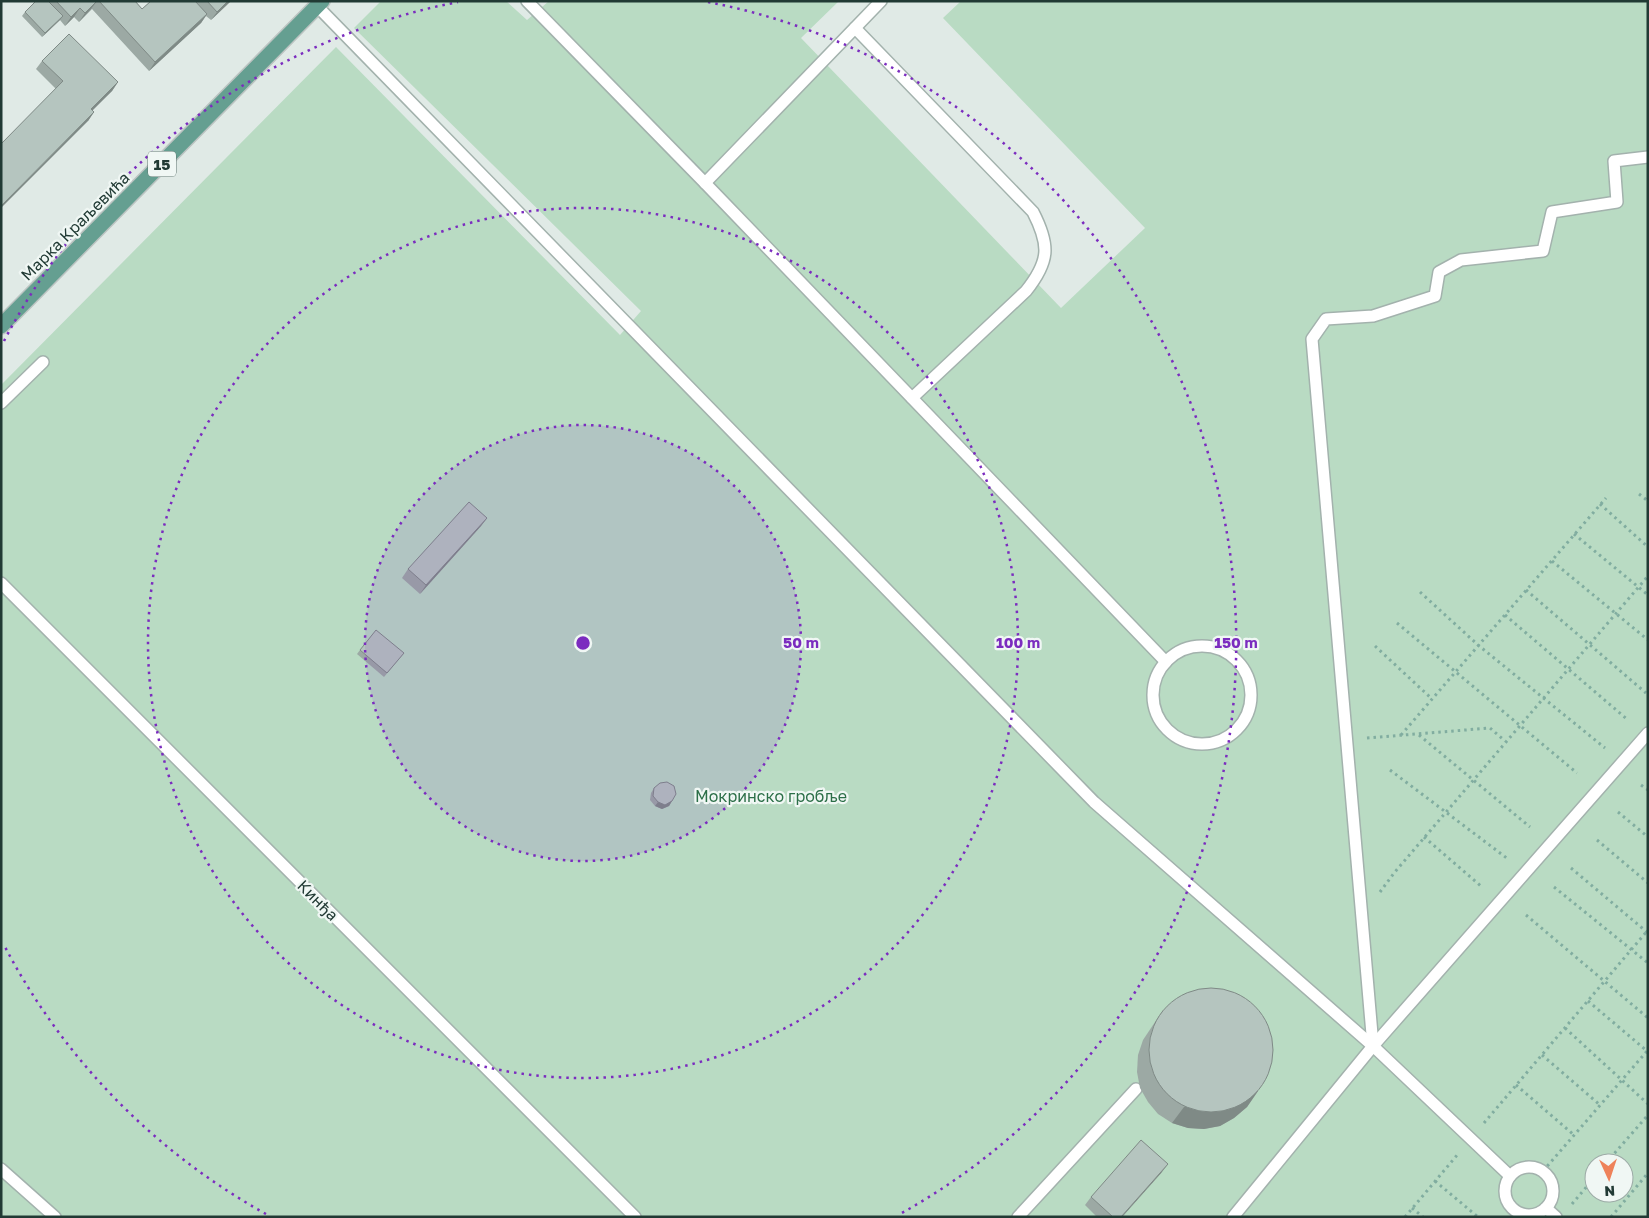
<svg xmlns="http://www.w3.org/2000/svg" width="1649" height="1218" viewBox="0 0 1649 1218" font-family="'Golos Text',sans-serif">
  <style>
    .green { fill: #b9dbc3; fill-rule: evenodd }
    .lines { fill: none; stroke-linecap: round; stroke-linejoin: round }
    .lane-casing { stroke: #a3b2ad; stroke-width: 14 }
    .primary-casing { stroke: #bcc4c2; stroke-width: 18 }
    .path { stroke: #81ada0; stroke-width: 3; stroke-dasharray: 2.5 4; stroke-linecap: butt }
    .lane { stroke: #fff; stroke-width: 11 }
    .primary { stroke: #659f91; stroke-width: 15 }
    .wall { fill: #9ca9a4 }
    .shaded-wall { fill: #7f8a86 }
    .building { fill: #b5c5bf; stroke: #7f8a86 }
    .ring { fill: none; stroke: #7b2cbf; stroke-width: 2.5; stroke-dasharray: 2.5 5 }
    .labels { text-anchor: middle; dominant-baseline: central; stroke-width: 4.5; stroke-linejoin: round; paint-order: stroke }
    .shield { fill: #f0f7f4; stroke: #5f736e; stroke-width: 1 }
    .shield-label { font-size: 15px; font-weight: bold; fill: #213a34 }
    .street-label { font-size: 16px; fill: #213a34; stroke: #f0f7f4 }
    .park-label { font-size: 16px; fill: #2c6f48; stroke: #f0f7f4 }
    .centre { fill: #7b2cbf; stroke: #f0f7f4; stroke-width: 2.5 }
    .ring-label { font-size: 15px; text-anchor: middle; font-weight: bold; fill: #7b2cbf; stroke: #f0f7f4; stroke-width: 4.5; stroke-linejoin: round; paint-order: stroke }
  </style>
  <rect width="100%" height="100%" fill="#e0eae6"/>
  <!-- green -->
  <path class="green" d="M381 1H506L527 20 549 1H839L801 38 1061 308 1145 228 943 18 961 1H1648V1217H1V385L336 47 620 335 641 311 354 28ZM1594 1163H1624V1193H1594Z"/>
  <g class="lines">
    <defs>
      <g id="lane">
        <path d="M527 1 705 183 1166 662"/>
        <path d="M317 6 1094 802 1373 1046 1510 1176"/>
        <path d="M855 28 1033 212C1050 245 1050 261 1026 291L912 398"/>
        <path d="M705 183 881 1"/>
        <path d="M1 403 43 362"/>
        <path d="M1 583 635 1217"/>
        <circle cx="1202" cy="695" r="49"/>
        <path d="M1373 1046 1312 339 1326 319 1373 316 1435 296 1439 272 1461 260 1543 251 1552 212 1617 202 1614 161 1648 157"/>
        <circle cx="1529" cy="1191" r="24"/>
        <path d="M1 1169 55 1217"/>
        <path d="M1546 1208 1556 1217"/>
        <path d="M1018 1217 1136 1089"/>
        <path d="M1233 1217 1373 1046 1648 733"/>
      </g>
      <path id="primary" d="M1 326 322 1"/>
    </defs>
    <!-- lane casing -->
    <use href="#lane" class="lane-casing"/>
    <!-- primary casing -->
    <use href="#primary" class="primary-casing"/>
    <!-- path -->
    <g class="path">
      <path d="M1639 494 1648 501"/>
      <path d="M1600 504 1648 547"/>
      <path d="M1574 534 1648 595"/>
      <path d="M1552 561 1648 640"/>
      <path d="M1526 590 1646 693"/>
      <path d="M1420 592 1478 645 1605 748"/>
      <path d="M1505 615 1628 720"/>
      <path d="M1397 623 1577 773"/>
      <path d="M1375 646 1432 699"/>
      <path d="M1401 735 1606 498"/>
      <path d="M1419 735 1530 827"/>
      <path d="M1367 738 1490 728 1505 741"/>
      <path d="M1390 770 1508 859"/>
      <path d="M1641 785 1648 790"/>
      <path d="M1618 812 1648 837"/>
      <path d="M1424 837 1482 887"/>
      <path d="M1597 840 1648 883"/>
      <path d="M1571 868 1648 933"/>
      <path d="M1554 887 1648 963"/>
      <path d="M1380 892 1394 873 1648 576"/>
      <path d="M1526 915 1648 1018"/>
      <path d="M1588 1001 1647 1051"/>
      <path d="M1565 1028 1648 1104"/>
      <path d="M1542 1055 1600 1105"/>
      <path d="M1516 1085 1574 1135"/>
      <path d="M1484 1123 1648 930"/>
      <path d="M1606 1163 1648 1115"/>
      <path d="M1543 1171 1648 1050"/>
      <path d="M1435 1181 1478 1217"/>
      <path d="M1572 1204 1594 1178"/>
      <path d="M1412 1208 1423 1217"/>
      <path d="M1405 1217 1458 1154"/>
      <path d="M1514 1217 1518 1212"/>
      <path d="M1611 1217 1648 1173"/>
    </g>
    <!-- lane -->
    <use href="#lane" class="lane"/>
    <!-- primary -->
    <use href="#primary" class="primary"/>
  </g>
  <!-- wall -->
  <g class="wall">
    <path d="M36 1H135L142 9 151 1H231L211 20 206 16 201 23 149 71 92 9 79 22 74 17 65 26 60 20 42 37 22 16 25 12Z"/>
    <path d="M42 61 118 82 112 91 92 110 94 112 88 121 36 69Z"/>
    <path d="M487 518 481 526 420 594 402 578 408 569Z"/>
    <path d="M360 650 404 653 384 677 357 654Z"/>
    <path d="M654 788 672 801 669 806 662 809 655 806 650 800 651 793Z"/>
    <path d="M1163 1010 1258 1091 1247 1107 1234 1118 1220 1126 1204 1129 1188 1128 1172 1123 1158 1114 1148 1102 1140 1088 1137 1072 1138 1055 1143 1040Z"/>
    <path d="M1162 1172 1122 1217H1097L1085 1205 1091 1197Z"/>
  </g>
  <!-- shaded-wall -->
  <g class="shaded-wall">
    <path d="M97 1 91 9 79 22 85 13Z"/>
    <path d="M228 1H231L211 20 217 12Z"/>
    <path d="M80 8 74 17 65 26 71 17Z"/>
    <path d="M207 14 201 23 149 71 155 62Z"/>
    <path d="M63 16 60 20 42 37 45 33Z"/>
    <path d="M118 82 112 91 85 118 91 109Z"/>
    <path d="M94 112 88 121 1 208V206Z"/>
    <path d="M487 518 481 526 420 594 426 585Z"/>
    <path d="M672 801 669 806 662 809 655 806 658 802Z"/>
    <path d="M1258 1091 1247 1107 1234 1118 1220 1126 1204 1129 1188 1128 1172 1123 1184 1107Z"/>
    <path d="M1168 1164 1162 1172 1122 1217H1121Z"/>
  </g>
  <!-- building -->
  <g class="building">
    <path d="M36 1H48L63 16 45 33 25 12Z"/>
    <path d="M56 1H97L85 13 80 8 71 17Z"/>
    <path d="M99 1H135L142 9 151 1H195L207 14 155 62Z"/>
    <path d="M207 1H228L217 12Z"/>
    <path d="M69 34 118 82 91 109 94 112 1 206V144L63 81 42 61Z"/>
    <path d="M469 502 487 518 426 585 408 569Z"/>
    <path d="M376 630 404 653 387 673 360 650Z"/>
    <path d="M667 782 674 786 676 794 672 801 665 805 658 802 653 796 654 788 660 783Z"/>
    <circle cx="1211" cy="1050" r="62"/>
    <path d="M1141 1140 1168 1164 1121 1217H1113L1091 1197Z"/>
  </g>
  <!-- distance rings -->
  <circle cx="583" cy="643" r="218" fill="#7b2cbf" fill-opacity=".12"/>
  <g class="ring">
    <circle cx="583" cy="643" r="218"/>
    <circle cx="583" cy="643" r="435"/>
    <path d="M266 1214A653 653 0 0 1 4 945M4 341A653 653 0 0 1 458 2M708 2A653 653 0 0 1 900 1214"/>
  </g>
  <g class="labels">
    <!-- shield labels -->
    <rect class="shield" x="148" y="151.5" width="28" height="25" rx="4"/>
    <g class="shield-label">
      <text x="162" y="164">15</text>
    </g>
    <!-- street labels -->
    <g class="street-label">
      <text transform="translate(75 226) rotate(-45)">Марка Краљевића</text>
      <text transform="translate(318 900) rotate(45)">Кинђа</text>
    </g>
    <!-- park labels -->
    <g class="park-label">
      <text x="771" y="796">Мокринско гробље</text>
    </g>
  </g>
  <circle cx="583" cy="643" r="8" class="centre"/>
  <g class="ring-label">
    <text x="801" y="648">50 m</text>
    <text x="1018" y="648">100 m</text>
    <text x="1236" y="648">150 m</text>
  </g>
  <!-- border -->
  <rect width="1649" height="1218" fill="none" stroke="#213a34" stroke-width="5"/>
  <!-- north arrow -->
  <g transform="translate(1609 1178) rotate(177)"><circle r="24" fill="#f0f7f4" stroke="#9daba7"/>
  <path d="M0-4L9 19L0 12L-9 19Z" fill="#ee825a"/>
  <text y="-8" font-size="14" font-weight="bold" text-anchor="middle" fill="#213a34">N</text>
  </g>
</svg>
